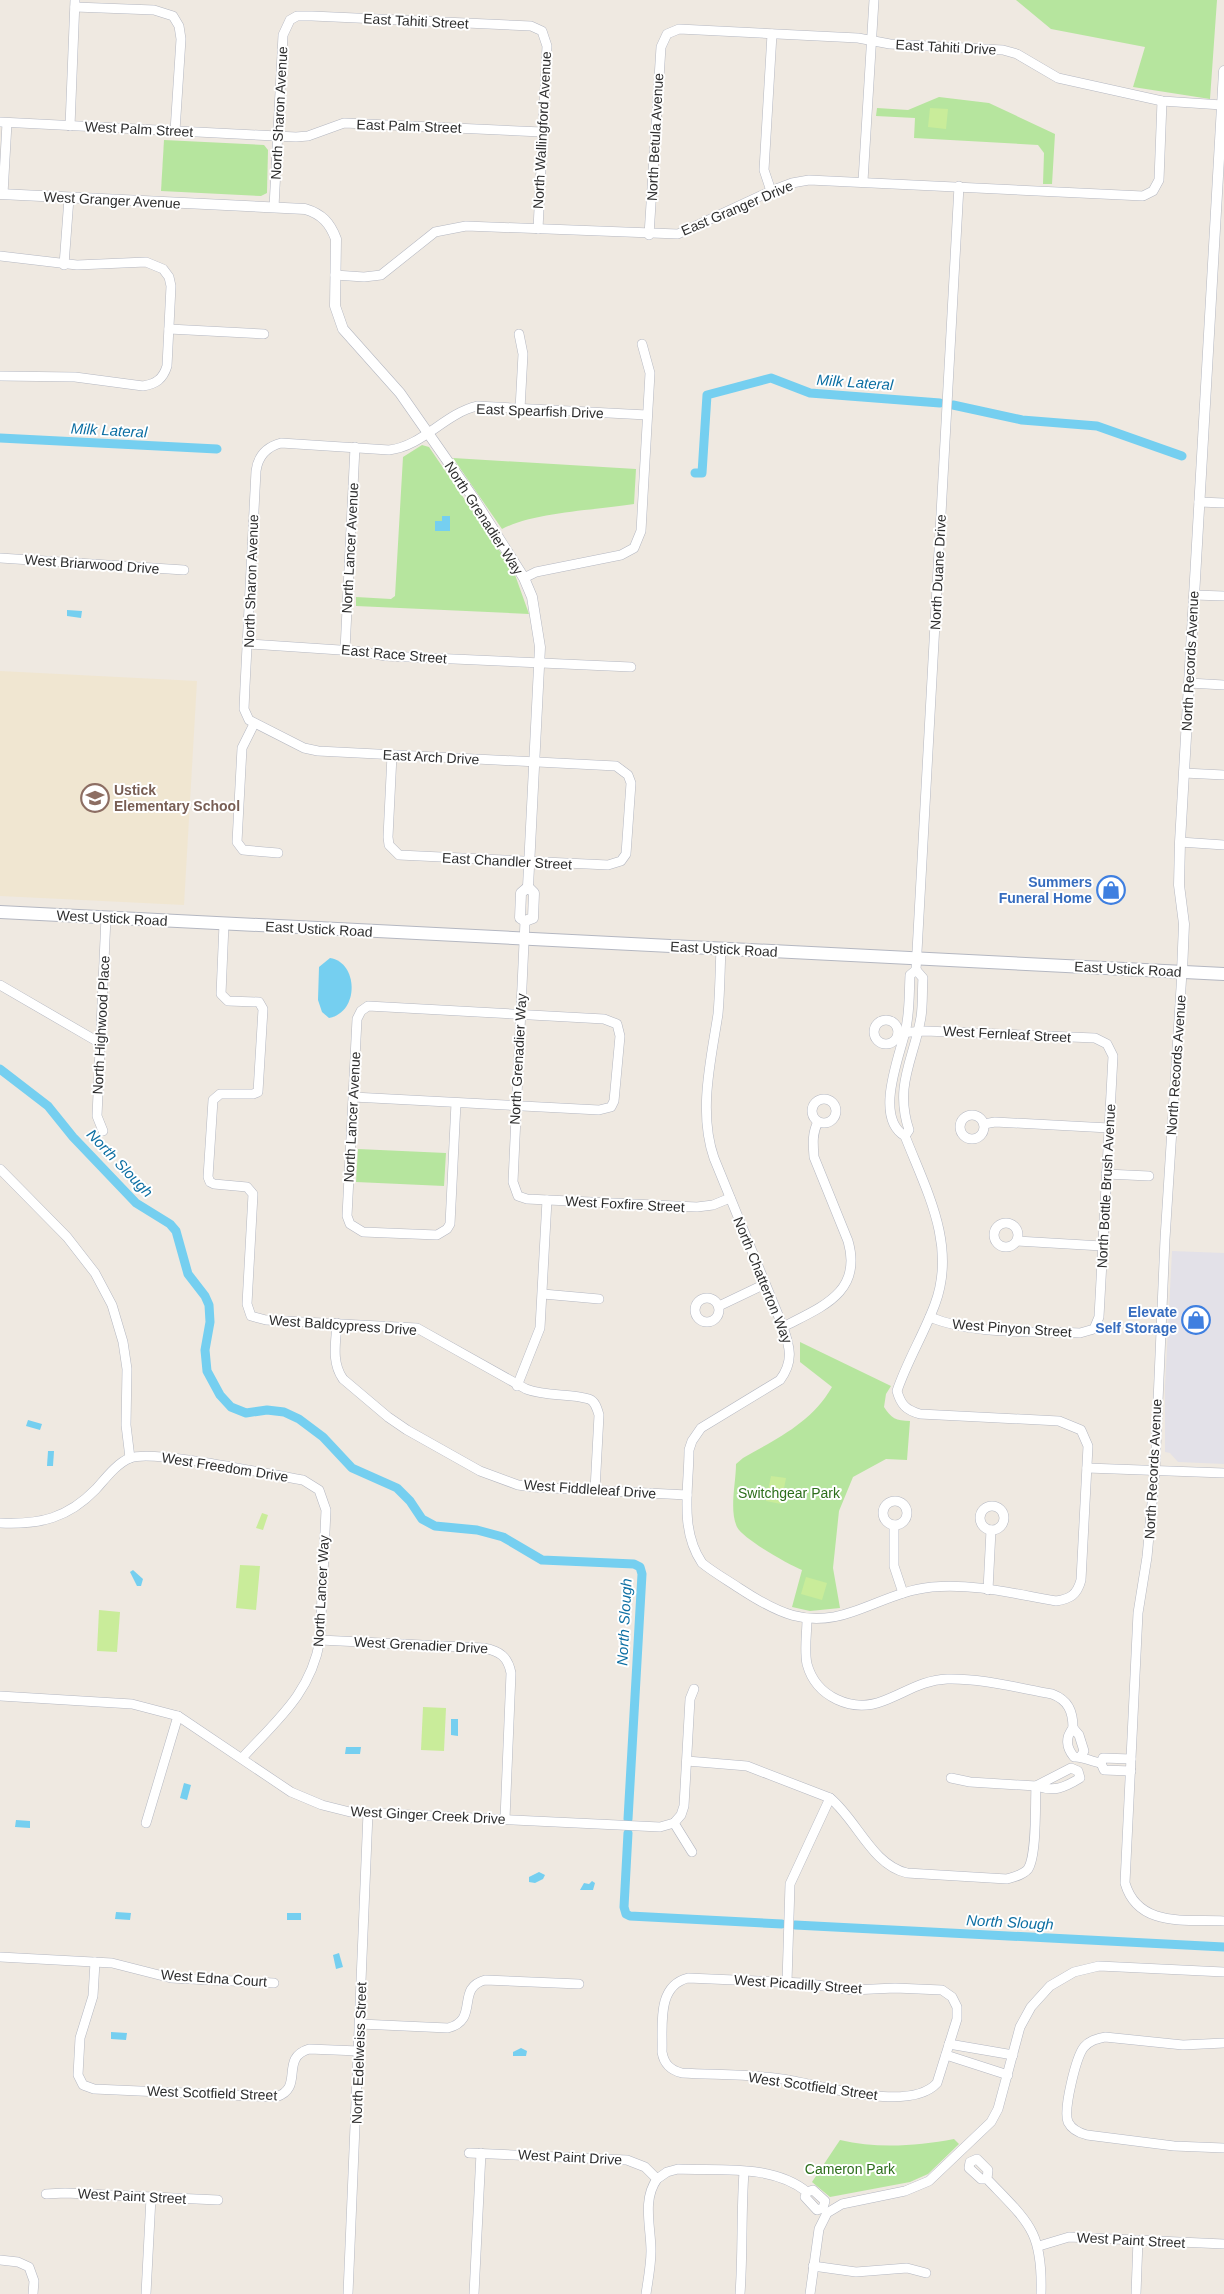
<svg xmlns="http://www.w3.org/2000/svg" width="1224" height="2294" viewBox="0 0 1224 2294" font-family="Helvetica,sans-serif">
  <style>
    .industrial { fill: #e3e1e8 }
    .education { fill: #f0e6d1 }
    .green { fill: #b6e59e }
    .pitch { fill: #c9ec9a }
    .water { fill: #75cff0 }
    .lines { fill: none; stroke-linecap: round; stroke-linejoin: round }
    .canal { stroke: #75cff0; stroke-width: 9 }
    .minor-casing { stroke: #b4b7c1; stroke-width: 10 }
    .tertiary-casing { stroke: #b4b7c1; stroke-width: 11 }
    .secondary-casing { stroke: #b4b7c1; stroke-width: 14 }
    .minor { stroke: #fff; stroke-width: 9 }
    .tertiary { stroke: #fff; stroke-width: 10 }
    .secondary { stroke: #fff; stroke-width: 12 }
    .labels { text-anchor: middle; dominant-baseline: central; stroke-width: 4; stroke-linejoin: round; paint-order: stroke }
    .street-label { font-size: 14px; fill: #2e2e2e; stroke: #fff }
    .education-label { font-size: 14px; font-weight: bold; fill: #785e54; stroke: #fff; text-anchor: start }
    .shop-label { font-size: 14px; font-weight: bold; fill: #366cbe; stroke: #fff; text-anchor: end }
    .park-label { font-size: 14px; fill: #2c6e1b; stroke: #fff }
    .water-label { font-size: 15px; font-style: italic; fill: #0d6fa3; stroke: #fff }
  </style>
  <rect width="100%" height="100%" fill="#efe9e1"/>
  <!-- industrial -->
  <path class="industrial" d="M1172 1251 1224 1253V1464L1178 1462 1170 1453 1165 1452V1387Z"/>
  <!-- education -->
  <path class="education" d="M0 671 197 681 184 905 0 896Z"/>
  <!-- green -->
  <g class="green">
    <path d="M1016 0H1217L1210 99 1133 87 1145 47 1051 29Z"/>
    <path d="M939 97 989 103 1055 134 1052 184H1043L1044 153 1038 145 914 138 915 118 876 116 877 108 908 110Z"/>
    <path d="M164 140 264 145 268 150 267 193 261 196 161 191Z"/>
    <path d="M422 445 429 447 514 572 529 614 356 606V597L391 599 395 596 403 457Z"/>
    <path d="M453 458 636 469 634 504C597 510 534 512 502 529Z"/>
    <path d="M358 1149 446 1153 444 1186 356 1182Z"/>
    <path d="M800 1342 891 1386 886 1394 884 1407C891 1418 896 1421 910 1421L907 1460 886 1459 853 1477 839 1511 833 1568 840 1608 810 1611 792 1607 802 1570C788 1564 743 1539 737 1527 729 1510 736 1483 736 1464L743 1458C778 1438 811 1423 832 1387L800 1362Z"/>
    <path d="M954 2139 959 2144 928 2174 910 2182 830 2197 812 2182 840 2140C877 2149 917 2146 954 2139Z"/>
  </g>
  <!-- pitch -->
  <g class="pitch">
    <path d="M930 108 948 109 946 129 928 127Z"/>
    <path d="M771 1476 786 1478 781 1504 766 1501Z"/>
    <path d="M262 1513 268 1515 263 1530 256 1528Z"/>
    <path d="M240 1565 260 1566 256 1610 236 1608Z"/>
    <path d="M806 1577 827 1583 822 1600 801 1594Z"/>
    <path d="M99 1610 120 1612 117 1652 97 1651Z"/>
    <path d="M423 1707 446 1708 444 1751 421 1750Z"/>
  </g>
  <!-- water -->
  <g class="water">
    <path d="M442 516H450V531H435V521H442Z"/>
    <path d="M67 610 82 611 81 618 67 616Z"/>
    <path d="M330 958C358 962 360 1012 329 1018L322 1012 318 1000 319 967Z"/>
    <path d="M28 1420 42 1424 40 1430 26 1426Z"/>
    <path d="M48 1451H54L53 1466H47Z"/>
    <path d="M133 1570 143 1579 141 1586H137L130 1572Z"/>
    <path d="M451 1719H458V1736L451 1735Z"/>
    <path d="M346 1747H361L360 1754H345Z"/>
    <path d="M184 1783 191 1785 187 1800 180 1798Z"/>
    <path d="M16 1820 30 1821V1828L15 1827Z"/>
    <path d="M539 1872 545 1875 543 1879 535 1883 529 1882V1877Z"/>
    <path d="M592 1881 595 1883 593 1890H580L584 1883 589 1884Z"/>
    <path d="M116 1912 131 1913 130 1920 115 1919Z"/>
    <rect x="287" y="1913" width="14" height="7"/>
    <path d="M339 1953 343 1967 336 1969 333 1955Z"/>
    <path d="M111 2032 127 2033 126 2040 111 2039Z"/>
    <path d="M521 2048 527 2051 526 2056H513V2052Z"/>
  </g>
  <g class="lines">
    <!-- canal -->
    <g class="canal">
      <path d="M953 405 1022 420 1097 426 1182 456"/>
      <path d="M0 438 217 449"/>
      <path d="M695 473H702L707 395 771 378 810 393 940 403"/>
      <path d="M0 1069 48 1106 73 1137 136 1203 170 1224 176 1231 188 1274 205 1296 209 1305 210 1322 205 1350 207 1371 220 1395 231 1407 246 1413 267 1410 284 1412 299 1419 323 1437 352 1468 397 1488 410 1501 422 1519 435 1526 477 1530 503 1537 542 1560 634 1564 640 1567 642 1574 628 1819"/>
      <path d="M628 1833 624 1907 626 1914 630 1916 782 1924"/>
      <path d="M795 1925 1224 1947"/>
    </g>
    <defs>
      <g id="minor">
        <path d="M75 7 154 10 173 16 179 26 181 39 175 131"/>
        <path d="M0 122 296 137 308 136 344 123 542 132"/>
        <path d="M70 126 75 0"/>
        <path d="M863 181 874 0"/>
        <path d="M771 191 764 170 772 34"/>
        <path d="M3 194 7 123"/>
        <path d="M274 207 283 35 290 20 297 16H312L531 26 542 31 547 46 538 229"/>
        <path d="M649 235 661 47 667 34 679 29 858 38 890 44 1003 50 1017 54 1058 78 1162 101 1222 105"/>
        <path d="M0 256 77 265 146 262 163 269 169 277 171 286 167 366C163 379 156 384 143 386L75 377 0 376"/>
        <path d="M64 265 69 198"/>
        <path d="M335 275 364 277 381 275 435 232 466 226 678 234 771 191 792 183 809 180 1143 196 1153 191 1159 180 1162 101"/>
        <path d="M169 329 264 334"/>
        <path d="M519 334 523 354 520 409"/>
        <path d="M1199 502 1224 503"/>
        <path d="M0 558 184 570"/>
        <path d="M524 578 536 572 621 555 634 548 641 531 650 373 642 344"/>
        <path d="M1194 595 1224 596"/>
        <path d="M249 644 355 651 386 656 631 667"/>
        <path d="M345 650 355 447"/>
        <path d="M1189 683 1224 685"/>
        <path d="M254 724 242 748 237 842 243 850 278 853"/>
        <path d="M392 755 388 837 389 845 399 855 608 865 621 861 626 854 631 783 628 775 616 766 318 751 304 748 249 720 244 709 245 686 256 471C258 456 266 447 281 443L389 450C423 446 444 414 477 406L647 415"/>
        <path d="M1184 773 1224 775"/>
        <path d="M1180 842 1224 845"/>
        <path d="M525 921 513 1182 518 1196 527 1199 697 1207 713 1205 730 1198"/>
        <path d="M224 924 221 994 228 1001 259 1002 263 1009 258 1092 253 1094H220L213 1100 208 1177 210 1182 214 1184 247 1187 253 1194 247 1304 251 1316 266 1320 417 1328 526 1389C547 1397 570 1393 589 1399 595 1401 597 1408 599 1415L595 1490"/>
        <path d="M721 948C720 970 720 992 718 1014 711 1060 698 1112 714 1158L783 1327C790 1347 794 1361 780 1380L701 1428 692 1441 689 1450C689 1488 679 1529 702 1563 713 1572 727 1580 739 1588 777 1613 807 1628 852 1612 879 1603 902 1590 932 1587 973 1583 1015 1594 1056 1601 1070 1599 1077 1595 1081 1580L1088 1446 1081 1430 1059 1421 920 1414C906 1410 901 1405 897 1391 907 1361 924 1334 935 1304 957 1245 926 1190 905 1136"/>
        <path d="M916 970 959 186"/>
        <path d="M916 970 923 978C922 991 923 1004 921 1017 914 1059 894 1085 909 1130L905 1136C874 1118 899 1058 905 1032 910 1014 909 993 910 975Z"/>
        <path d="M1182 972 1165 1239 1155 1471 1147 1557 1138 1613 1125 1883C1138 1928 1186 1919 1224 1921"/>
        <path d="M0 985 100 1043"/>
        <circle cx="886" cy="1032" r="12"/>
        <path d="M898 1033 925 1031 1095 1038 1107 1044 1113 1056 1099 1317 1094 1329 1080 1333C1034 1331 972 1335 930 1317"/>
        <path d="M353 1097 599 1110 611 1107 614 1101 620 1036 617 1024 604 1019 368 1006 361 1011 357 1019 347 1216 350 1224 363 1232 437 1235 447 1229 450 1224 456 1103"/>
        <circle cx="824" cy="1111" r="12"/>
        <circle cx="972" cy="1127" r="12"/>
        <path d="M984 1124 995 1122 1109 1128"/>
        <path d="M103 1131 97 1116 106 917"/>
        <path d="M0 1169 67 1237 95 1273 112 1305 123 1342 127 1369 126 1425 130 1458"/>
        <path d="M1106 1174 1149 1176"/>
        <circle cx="1006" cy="1235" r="12"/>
        <path d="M1017 1241 1102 1246"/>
        <path d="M543 1294 599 1299"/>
        <circle cx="707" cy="1310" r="12"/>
        <path d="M719 1306 765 1284"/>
        <path d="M337 1323C336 1342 331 1362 343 1379L388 1417 407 1430 480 1471 518 1485 532 1487 687 1495"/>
        <path d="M783 1327C821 1307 863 1293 848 1241L814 1157C813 1144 812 1133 818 1122"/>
        <path d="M517 1386 540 1328 547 1200"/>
        <path d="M1087 1468 1224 1473"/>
        <circle cx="895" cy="1513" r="12"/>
        <circle cx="992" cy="1518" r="12"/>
        <path d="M0 1523C40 1525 68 1518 96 1489 105 1479 117 1463 130 1458 154 1449 271 1475 303 1480L319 1490 326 1510 320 1640C311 1693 277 1720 242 1758"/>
        <path d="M894 1525V1566L903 1593"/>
        <path d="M988 1590 991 1530"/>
        <path d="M807 1619C807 1633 804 1650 807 1664 816 1697 852 1713 883 1701 905 1693 922 1680 947 1679 981 1678 1018 1688 1052 1694 1068 1700 1073 1711 1073 1728"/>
        <path d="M320 1640 484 1648C500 1651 508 1657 511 1673L505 1819"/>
        <path d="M0 1696 132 1704 178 1716 291 1792 322 1805 350 1812 660 1827 674 1823"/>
        <path d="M1081 1756 1084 1751 1079 1735 1073 1728C1065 1738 1066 1747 1074 1757 1083 1756 1091 1762 1101 1763"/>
        <path d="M687 1761 747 1766 830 1798C857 1820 872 1865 907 1873L1007 1879C1014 1877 1023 1875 1028 1869 1037 1855 1035 1804 1036 1786L970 1782 951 1778"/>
        <path d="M1101 1763 1103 1758 1131 1759"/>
        <path d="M1101 1763 1104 1770 1131 1771"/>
        <path d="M1071 1768 1078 1771 1080 1778C1064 1788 1054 1792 1036 1786Z"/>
        <path d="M146 1823 178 1716"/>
        <path d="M674 1823 681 1815 684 1806 690 1699 694 1689"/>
        <path d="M674 1823 692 1852"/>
        <path d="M0 1957 112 1963 171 1978 274 1983"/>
        <path d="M95 1962 93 1996 80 2038 78 2075 83 2085 94 2089 276 2097C305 2088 279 2058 309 2049L359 2051"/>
        <path d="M688 1978 803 1983 852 1990 895 1988 942 1990 952 1997 957 2007V2019L937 2083C909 2114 819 2084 782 2079 749 2074 715 2075 682 2073 670 2070 664 2064 662 2052 663 2026 656 1986 688 1978Z"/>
        <path d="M787 1982 790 1884 830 1798"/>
        <path d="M360 2024 448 2028C480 2020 455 1988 485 1980L579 1984"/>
        <path d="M1224 2043 1183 2045 1105 2037C1097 2039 1090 2040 1084 2047 1076 2057 1063 2110 1068 2122 1072 2130 1079 2133 1087 2135L1174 2146 1224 2148"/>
        <path d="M949 2044 1013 2055"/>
        <path d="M946 2055 1008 2075"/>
        <path d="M469 2153 627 2160 645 2167 657 2179 667 2172 678 2169C720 2171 773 2164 807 2192L813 2190 825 2201 823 2208 817 2210 805 2197 807 2192"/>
        <path d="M987 2179 988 2170 977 2159 970 2162 969 2168 981 2179H987C1029 2223 1043 2231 1041 2294"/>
        <path d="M46 2194 65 2193 218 2200"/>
        <path d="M1039 2246 1069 2237 1224 2244"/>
        <path d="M0 2260 18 2262 29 2267 34 2281 33 2294"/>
        <path d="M813 2266 856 2272 907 2268 926 2273"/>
        <path d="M146 2294 151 2197"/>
        <path d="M348 2294 368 1813"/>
        <path d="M474 2294 481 2153"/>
        <path d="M646 2294C648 2280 651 2265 651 2251 651 2227 642 2200 657 2179"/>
        <path d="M740 2294C743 2253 741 2213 744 2172"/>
        <path d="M810 2294 819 2229 827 2213 842 2204 905 2191 929 2181 991 2122 998 2109 1020 2027 1031 2007 1050 1986 1074 1972 1099 1966 1224 1972"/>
        <path d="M1136 2294 1138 2240"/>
      </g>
      <g id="tertiary">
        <path d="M0 194 305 209C322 214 330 223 336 239L335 306 343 329 400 393 472 496 524 578 532 597 540 647 528 887"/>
        <path d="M528 887 534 893 533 918 525 921 520 918 521 893Z"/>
        <path d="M1182 972 1184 924 1179 885 1180 842 1224 71"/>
      </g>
      <path id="secondary" d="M0 912 1224 974"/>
    </defs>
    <!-- minor casing -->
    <use href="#minor" class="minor-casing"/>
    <!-- tertiary casing -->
    <use href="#tertiary" class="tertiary-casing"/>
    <!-- secondary casing -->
    <use href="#secondary" class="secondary-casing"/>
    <!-- minor -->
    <use href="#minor" class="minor"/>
    <!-- tertiary -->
    <use href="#tertiary" class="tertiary"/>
    <!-- secondary -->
    <use href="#secondary" class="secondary"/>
  </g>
  <!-- icons -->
  <defs>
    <symbol id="school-ring" viewBox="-11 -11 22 22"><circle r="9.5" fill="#fff" stroke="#8d6e63" stroke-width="1.5"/><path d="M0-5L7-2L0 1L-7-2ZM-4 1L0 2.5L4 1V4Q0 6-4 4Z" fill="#8d6e63"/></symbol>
    <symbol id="shop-ring" viewBox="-11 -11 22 22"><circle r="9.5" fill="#fff" stroke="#3f7fe0" stroke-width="1.5"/><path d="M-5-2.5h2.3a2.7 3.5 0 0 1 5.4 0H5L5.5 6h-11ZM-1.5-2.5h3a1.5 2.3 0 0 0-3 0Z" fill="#3f7fe0"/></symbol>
  </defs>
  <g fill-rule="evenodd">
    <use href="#school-ring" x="79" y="782" width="32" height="32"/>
    <use href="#shop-ring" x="1095" y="874" width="32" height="32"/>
    <use href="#shop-ring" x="1180" y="1304" width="32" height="32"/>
  </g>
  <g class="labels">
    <!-- street labels -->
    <g class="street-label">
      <text transform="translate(416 21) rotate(3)">East Tahiti Street</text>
      <text transform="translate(946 47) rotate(3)">East Tahiti Drive</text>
      <text transform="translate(279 113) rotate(-87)">North Sharon Avenue</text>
      <text transform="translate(409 126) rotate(2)">East Palm Street</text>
      <text transform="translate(139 129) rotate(3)">West Palm Street</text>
      <text transform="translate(542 130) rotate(-87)">North Wallingford Avenue</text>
      <text transform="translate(655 137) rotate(-87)">North Betula Avenue</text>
      <text transform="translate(112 200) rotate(3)">West Granger Avenue</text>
      <text transform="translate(737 208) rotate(-23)">East Granger Drive</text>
      <text transform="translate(540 411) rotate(2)">East Spearfish Drive</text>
      <text transform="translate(484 518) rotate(57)">North Grenadier Way</text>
      <text transform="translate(350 548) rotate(-87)">North Lancer Avenue</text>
      <text transform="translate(92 564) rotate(4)">West Briarwood Drive</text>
      <text transform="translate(938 572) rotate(-87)">North Duane Drive</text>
      <text transform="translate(251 581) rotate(-88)">North Sharon Avenue</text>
      <text transform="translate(394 654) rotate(5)">East Race Street</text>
      <text transform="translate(1190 661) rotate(-87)">North Records Avenue</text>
      <text transform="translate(431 757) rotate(3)">East Arch Drive</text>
      <text transform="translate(507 861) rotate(3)">East Chandler Street</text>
      <text transform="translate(112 918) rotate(3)">West Ustick Road</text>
      <text transform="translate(319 929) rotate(3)">East Ustick Road</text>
      <text transform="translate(724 949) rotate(3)">East Ustick Road</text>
      <text transform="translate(1128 969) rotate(3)">East Ustick Road</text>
      <text transform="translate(101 1025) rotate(-87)">North Highwood Place</text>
      <text transform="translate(1007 1034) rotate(3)">West Fernleaf Street</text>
      <text transform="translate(518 1059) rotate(-87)">North Grenadier Way</text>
      <text transform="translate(1176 1065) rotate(-86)">North Records Avenue</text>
      <text transform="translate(352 1117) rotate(-87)">North Lancer Avenue</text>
      <text transform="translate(1106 1186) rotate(-87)">North Bottle Brush Avenue</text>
      <text transform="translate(625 1204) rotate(3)">West Foxfire Street</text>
      <text transform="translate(763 1280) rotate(68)">North Chatterton Way</text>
      <text transform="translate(343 1325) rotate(4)">West Baldcypress Drive</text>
      <text transform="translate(1012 1328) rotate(4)">West Pinyon Street</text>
      <text transform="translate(225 1467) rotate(9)">West Freedom Drive</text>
      <text transform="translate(1153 1469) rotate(-87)">North Records Avenue</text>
      <text transform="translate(590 1489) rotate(4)">West Fiddleleaf Drive</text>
      <text transform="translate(321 1591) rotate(-87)">North Lancer Way</text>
      <text transform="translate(421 1645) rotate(3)">West Grenadier Drive</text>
      <text transform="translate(428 1815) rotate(3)">West Ginger Creek Drive</text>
      <text transform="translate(214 1978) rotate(4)">West Edna Court</text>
      <text transform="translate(798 1984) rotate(4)">West Picadilly Street</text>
      <text transform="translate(359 2053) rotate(-88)">North Edelweiss Street</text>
      <text transform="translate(813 2086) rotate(8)">West Scotfield Street</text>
      <text transform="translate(212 2093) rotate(2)">West Scotfield Street</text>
      <text transform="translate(570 2157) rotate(3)">West Paint Drive</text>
      <text transform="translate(132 2196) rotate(3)">West Paint Street</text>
      <text transform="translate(1131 2240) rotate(3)">West Paint Street</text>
    </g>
    <!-- education labels -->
    <g class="education-label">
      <text x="114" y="790">Ustick<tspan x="114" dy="16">Elementary School</tspan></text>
    </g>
    <!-- shop labels -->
    <g class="shop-label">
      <text x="1092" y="882">Summers<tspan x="1092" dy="16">Funeral Home</tspan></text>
      <text x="1177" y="1312">Elevate<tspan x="1177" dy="16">Self Storage</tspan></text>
    </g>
    <!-- park labels -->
    <g class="park-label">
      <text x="789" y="1493">Switchgear Park</text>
      <text x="850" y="2169">Cameron Park</text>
    </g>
    <!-- water labels -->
    <g class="water-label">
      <text transform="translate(855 382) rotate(4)">Milk Lateral</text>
      <text transform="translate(109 430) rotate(3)">Milk Lateral</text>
      <text transform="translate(120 1163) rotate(46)">North Slough</text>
      <text transform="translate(624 1622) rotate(-87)">North Slough</text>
      <text transform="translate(1010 1922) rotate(3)">North Slough</text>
    </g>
  </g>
</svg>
